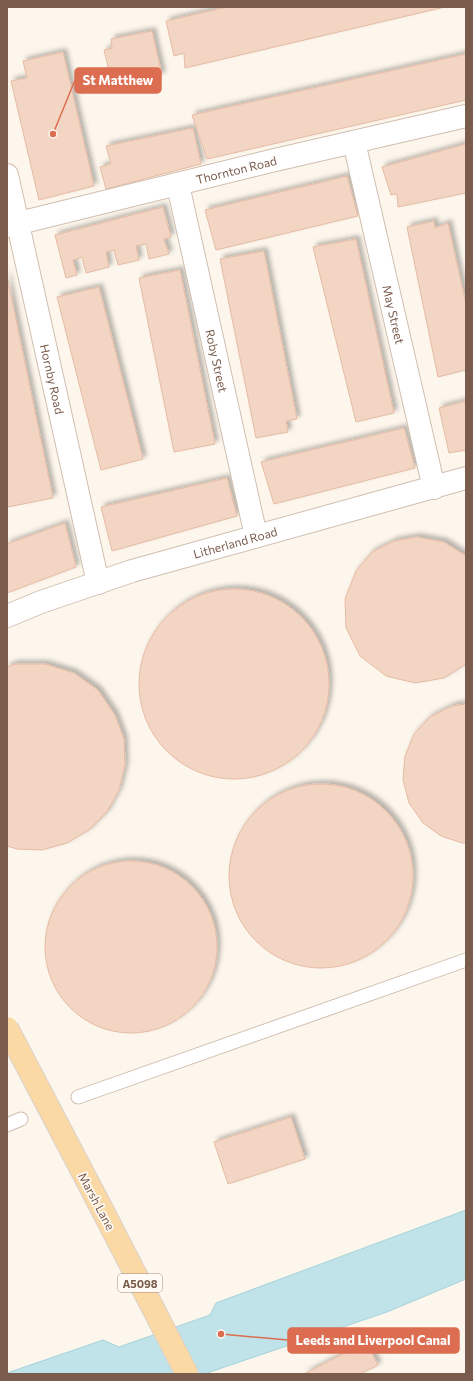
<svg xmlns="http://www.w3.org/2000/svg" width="473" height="1381" viewBox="0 0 473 1381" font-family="Commissioner,sans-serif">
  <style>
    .water { fill: #bfe3e8; stroke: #a5d3da }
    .building { fill: #f3d5c3; stroke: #e6bba3; filter: url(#shadow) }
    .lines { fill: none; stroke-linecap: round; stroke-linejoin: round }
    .lane-casing { stroke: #d1beb0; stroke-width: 15 }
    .street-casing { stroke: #d1beb0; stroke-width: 24 }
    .primary-casing { stroke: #dad1cd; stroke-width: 24 }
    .lane { stroke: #fff; stroke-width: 13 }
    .street { stroke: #fff; stroke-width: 22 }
    .primary { stroke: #fbd9a5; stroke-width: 22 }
    .primary-bridge-casing { stroke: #dad1cd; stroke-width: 24; stroke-linecap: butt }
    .primary-bridge { stroke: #fbd9a5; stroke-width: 22 }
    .labels { text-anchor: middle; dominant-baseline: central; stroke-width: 3.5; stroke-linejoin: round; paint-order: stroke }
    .shield { fill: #fffaf3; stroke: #a28b7f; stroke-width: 1 }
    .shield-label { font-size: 11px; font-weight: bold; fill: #7a5c4d }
    .street-label { font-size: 12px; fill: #7a5c4d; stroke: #fffaf3 }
    .leader { fill: none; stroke: #dc6d51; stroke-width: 1.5 }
    .callout-dot { fill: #dc6d51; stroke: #fffaf3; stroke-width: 1.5 }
    .callout { fill: #dc6d51; stroke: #dc6d51; stroke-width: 1.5 }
    .callout-label { font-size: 13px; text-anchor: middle; font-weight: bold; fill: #fff }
  </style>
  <defs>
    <filter id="shadow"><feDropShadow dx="3.5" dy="-3.5" stdDeviation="2" flood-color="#0004"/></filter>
  </defs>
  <rect width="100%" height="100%" fill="#fdf6ec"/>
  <!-- water -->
  <path class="water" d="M466 1210V1279L387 1312 204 1374H7V1373L103 1340 119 1347 210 1315 216 1303Z"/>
  <!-- building -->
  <g class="building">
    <path d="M227 7H445L185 68 184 53 174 56 166 21Z"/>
    <path d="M152 31 162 75 121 86 120 77 111 79 104 50 112 48 111 39Z"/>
    <path d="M63 52 94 186 39 200 11 81 27 78 23 61Z"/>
    <path d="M466 54V100L207 159 192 115Z"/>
    <path d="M193 128 201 164 106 189 100 167 111 164 106 146Z"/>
    <path d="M466 144V193L398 207 397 194 391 195 382 167Z"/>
    <path d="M347 176 358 216 216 250 205 210Z"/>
    <path d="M163 207 171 237 164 239 169 254 149 259 146 244 136 246 139 260 118 265 114 250 106 252 109 267 86 273 82 257 73 260 77 275 66 278 55 235Z"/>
    <path d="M434 221 435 228 448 223 466 304V370L438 377 407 227Z"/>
    <path d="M356 239 394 413 356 422 313 247Z"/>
    <path d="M264 251 297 419 286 421 288 432 256 438 220 259Z"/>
    <path d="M180 270 215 444 174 452 139 278Z"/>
    <path d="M7 276 53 498 8 507 7 502Z"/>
    <path d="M99 287 143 459 101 470 57 297Z"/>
    <path d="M466 401V450L449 453 439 408Z"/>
    <path d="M404 428 415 468 274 504 261 462Z"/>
    <path d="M227 478 237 516 112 551 101 507Z"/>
    <path d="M65 523 76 567 7 593V544Z"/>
    <path d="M417 537 444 542 466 556V664L444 678 415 683 386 676 360 656 346 628 345 599 356 571 372 552 394 541Z"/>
    <circle cx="234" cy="684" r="95"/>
    <path d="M15 664H45L74 673 98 690 115 715 124 739 125 765 119 790 107 812 89 830 67 843 42 850 17 849 7 846V667Z"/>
    <path d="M466 704V843H462L441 836 423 823 409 803 403 780 405 756 414 734 430 717 452 706Z"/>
    <circle cx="321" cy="876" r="92"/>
    <circle cx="131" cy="947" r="86"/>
    <path d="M291 1117 305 1159 228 1184 214 1142Z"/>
    <path d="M366 1342 378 1365 360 1374H304Z"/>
  </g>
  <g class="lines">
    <defs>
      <g id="lane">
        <path d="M78 1097 466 960"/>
        <path d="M7 1125 21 1119"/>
      </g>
      <g id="street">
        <path id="s1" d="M354 142 434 488"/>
        <path id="s2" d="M7 175 98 583"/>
        <path id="s3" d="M178 185 256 536"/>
        <path id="s4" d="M7 226 275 160 466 116"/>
        <path id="s5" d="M7 616 41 602 132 571 466 478"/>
      </g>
      <path id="primary" d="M93 1192 187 1374"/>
    </defs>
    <!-- lane casing -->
    <use href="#lane" class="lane-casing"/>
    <!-- street casing -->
    <use href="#street" class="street-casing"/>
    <!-- primary casing -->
    <use href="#primary" class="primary-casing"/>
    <!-- lane -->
    <use href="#lane" class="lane"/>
    <!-- street -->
    <use href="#street" class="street"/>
    <!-- primary -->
    <use href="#primary" class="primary"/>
    <defs>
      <path id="primary-bridge" d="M7 1028 93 1192"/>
    </defs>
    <!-- primary-bridge casing -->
    <use href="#primary-bridge" class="primary-bridge-casing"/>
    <!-- primary-bridge -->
    <use href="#primary-bridge" class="primary-bridge"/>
  </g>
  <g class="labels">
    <!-- shield labels -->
    <rect class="shield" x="118" y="1274" width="44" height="18" rx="3"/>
    <g class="shield-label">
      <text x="140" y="1283">A5098</text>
    </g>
    <!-- street labels -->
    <g class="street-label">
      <text stroke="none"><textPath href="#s4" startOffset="236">Thornton Road</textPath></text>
      <text stroke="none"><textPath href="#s1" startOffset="177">May Street</textPath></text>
      <text stroke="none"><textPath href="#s3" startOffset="180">Roby Street</textPath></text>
      <text stroke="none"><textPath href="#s2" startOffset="209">Hornby Road</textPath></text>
      <text stroke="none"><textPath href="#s5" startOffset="240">Litherland Road</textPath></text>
      <text transform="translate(97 1201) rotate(62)">Marsh Lane</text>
    </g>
  </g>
  <!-- callouts -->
  <path class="leader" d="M53 134L75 80M221 1334L288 1340"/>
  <g class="callout-dot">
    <circle cx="53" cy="134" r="4"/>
    <circle cx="221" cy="1334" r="4"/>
  </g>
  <g class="callout">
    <rect x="75" y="68" width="86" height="25" rx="4"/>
    <rect x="288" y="1328" width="171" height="25" rx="4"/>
  </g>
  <g class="callout-label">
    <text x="118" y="85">St Matthew</text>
    <text x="373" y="1345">Leeds and Liverpool Canal</text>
  </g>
  <!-- border -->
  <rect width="473" height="1381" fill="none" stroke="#7a5c4d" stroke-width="16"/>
</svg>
